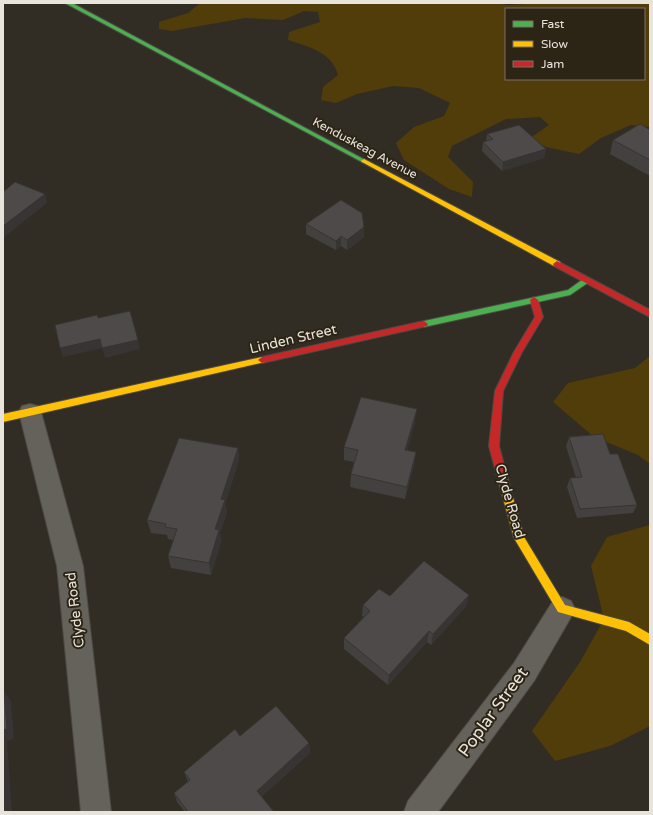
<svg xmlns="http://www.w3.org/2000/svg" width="653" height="815" viewBox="0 0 653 815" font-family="'Varela Round',sans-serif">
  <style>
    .green { fill: #503d09; fill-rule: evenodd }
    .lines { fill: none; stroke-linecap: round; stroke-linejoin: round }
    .street-casing { stroke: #4e4a44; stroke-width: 2 }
    .fast-casing { stroke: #4e4a44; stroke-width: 2 }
    .slow-casing { stroke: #4e4a44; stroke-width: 2 }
    .jam-casing { stroke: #4e4a44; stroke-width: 2 }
    .street { fill: #65625b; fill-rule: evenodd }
    .fast { fill: #4caf50; fill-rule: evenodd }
    .slow { fill: #ffc107; fill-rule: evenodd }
    .jam { fill: #c62828; fill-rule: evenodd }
    .wall { fill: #43403f }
    .shaded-wall { fill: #373433 }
    .building { fill: #4e4a49; stroke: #373433 }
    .labels { text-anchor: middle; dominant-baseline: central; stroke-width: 4; stroke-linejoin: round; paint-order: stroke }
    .far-street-label { font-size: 12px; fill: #e9e4db; stroke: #2c2516 }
    .street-label { font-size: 14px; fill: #e9e4db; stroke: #2c2516 }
    .near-street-label { font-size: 17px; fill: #e9e4db; stroke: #2c2516 }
  </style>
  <rect width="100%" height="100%" fill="#312d25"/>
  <!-- green -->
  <g class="green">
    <path d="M200 3H496L507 5 544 3H650V127L631 125 601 138 579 154 546 147 530 138 549 125 540 117 506 119 452 146 448 157 473 182 472 197 449 189 404 160 396 143 414 127 444 116 450 103 419 88 393 86 357 94 336 103 321 100 323 87 338 75C332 52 309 47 288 40L289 32 320 22 318 12 304 11 283 20 245 18 172 31 159 29V22L188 13ZM506 9H644V79H506Z"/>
    <path d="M650 356V464L638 455 594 437 553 402 568 383 635 368Z"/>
    <path d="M650 525V726L610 746 555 761 532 731 580 662 604 619 591 566 607 537Z"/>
  </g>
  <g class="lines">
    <defs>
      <g id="street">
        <path d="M30 404 38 406 41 412 83 566 111 812H81L57 566 19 412 22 406Z"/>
        <path d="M562 597 571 601 575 609 571 617 534 681 438 812H404L408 801 514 663 553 601Z"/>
      </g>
      <g id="fast">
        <path d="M65 3H72L367 161 364 163 362 162Z"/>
        <path d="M586 277 590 280 589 282 570 295 424 327 420 324 424 321 568 290Z"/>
      </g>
      <g id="slow">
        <path d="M364 159 560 262 561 264 560 266H554L362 162 361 161Z"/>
        <path d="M262 357 265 358 266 360 265 362 3 422V414Z"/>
        <path d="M505 483 508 484 510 487 524 537 565 605 629 622 650 634V645L626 631 558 612 514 538 500 487 502 484Z"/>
      </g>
      <g id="jam">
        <path d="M557 261 650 310V317L554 266 553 264Z"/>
        <path d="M534 297 538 300 543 317 522 352 503 391 499 446 510 487 508 490 505 491 502 490 500 487 489 446 495 391 514 352 535 317 530 300Z"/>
        <path d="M424 321 428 324 427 326 262 363 258 360 262 357Z"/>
      </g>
    </defs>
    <!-- street casing -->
    <use href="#street" class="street-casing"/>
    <!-- fast casing -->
    <use href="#fast" class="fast-casing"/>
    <!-- slow casing -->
    <use href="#slow" class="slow-casing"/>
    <!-- jam casing -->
    <use href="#jam" class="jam-casing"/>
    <!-- street -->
    <use href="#street" class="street"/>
    <!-- fast -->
    <use href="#fast" class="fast"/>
    <!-- slow -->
    <use href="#slow" class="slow"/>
    <!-- jam -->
    <use href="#jam" class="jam"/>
  </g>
  <!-- wall -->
  <g class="wall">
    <path d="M650 130V176L610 154 613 140Z"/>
    <path d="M487 134 546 149 544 158 502 171 482 151 483 142 486 141Z"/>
    <path d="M306 224 364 227V237L347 250 341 246 336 250 306 234Z"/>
    <path d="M415 422 407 450 416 452 414 465 405 499 350 487 351 474 354 462 344 460V447Z"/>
    <path d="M569 437 610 454 637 505 633 513 577 518 567 487 570 478H576L566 446Z"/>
    <path d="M238 448 239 460 225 504 227 512 220 533 221 542 211 575 171 568 168 556 173 540 168 539 167 535 151 533 147 520Z"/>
    <path d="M469 595 466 606 431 645 427 642 388 685 344 649V638L364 617 362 616 363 605 390 596Z"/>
    <path d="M309 743 310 753 261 797 274 812H185L177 802 174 793 188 782 184 772Z"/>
  </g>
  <!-- shaded-wall -->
  <g class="shaded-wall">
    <path d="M546 149 544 158 502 171 503 162Z"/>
    <path d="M45 194 47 203 3 238V226Z"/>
    <path d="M364 227V237L347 250V240Z"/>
    <path d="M341 236V246L336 250V241Z"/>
    <path d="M100 339 103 348 63 357 60 348Z"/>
    <path d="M138 340 140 349 105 358 102 348Z"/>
    <path d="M417 409 415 422 404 462 405 450Z"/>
    <path d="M238 448 239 460 225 504 227 512 220 533 221 542 211 575 209 563 221 499Z"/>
    <path d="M416 452 414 465 405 499 407 487Z"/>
    <path d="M469 595 466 606 431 645 433 634Z"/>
    <path d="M429 631 427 642 388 685 389 675Z"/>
    <path d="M4 691 11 701 14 739 7 741 12 812H5L3 783V730Z"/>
    <path d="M309 743 310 753 258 800 257 791Z"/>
  </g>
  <!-- building -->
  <g class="building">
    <path d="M640 124 650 130V160L613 140Z"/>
    <path d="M519 125 546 149 503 162 483 142 493 139 487 134Z"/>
    <path d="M15 182 45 194 3 226V192Z"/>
    <path d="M341 200 362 213 364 227 347 240 341 236 336 241 306 224Z"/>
    <path d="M130 311 138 340 102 348 100 339 60 348 55 325 97 315 98 318Z"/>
    <path d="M361 397 417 409 405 450 416 452 407 487 351 474 358 450 344 447Z"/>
    <path d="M603 434 610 454H618L637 505 580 509 570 478 582 477 569 437Z"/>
    <path d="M179 438 238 448 221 499 225 500 215 529 219 530 209 563 168 556 177 529 165 527 166 524 147 520Z"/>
    <path d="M424 561 469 595 433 634 429 631 389 675 344 638 370 611 363 605 379 589 390 596Z"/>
    <path d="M3 691H4L7 729 3 730Z"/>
    <path d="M276 706 309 743 257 791 274 812H188L174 793 190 780 184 772 235 729 240 736Z"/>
    <path d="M3 783 5 812H3Z"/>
  </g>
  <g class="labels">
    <!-- far-street labels -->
    <g class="far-street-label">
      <text transform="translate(365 148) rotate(28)">Kenduskeag Avenue</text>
    </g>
    <!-- street labels -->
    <g class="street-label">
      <text transform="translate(293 339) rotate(-13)">Linden Street</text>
      <text transform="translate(510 501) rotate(74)">Clyde Road</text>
      <text transform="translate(75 610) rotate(-97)">Clyde Road</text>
    </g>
    <!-- near-street labels -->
    <g class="near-street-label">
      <text transform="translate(493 712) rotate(-54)">Poplar Street</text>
    </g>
  </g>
  <!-- border -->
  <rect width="653" height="815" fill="none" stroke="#e9e4db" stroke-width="8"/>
  <!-- legend -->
  <rect x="505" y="8" width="140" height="72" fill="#2c2516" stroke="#787165"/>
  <rect x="513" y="21" width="20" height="6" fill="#4caf50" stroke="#787165"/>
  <text x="541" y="28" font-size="12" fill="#e9e4db">Fast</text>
  <rect x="513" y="41" width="20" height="6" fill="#ffc107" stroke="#787165"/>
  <text x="541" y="48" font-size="12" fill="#e9e4db">Slow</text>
  <rect x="513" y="61" width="20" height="6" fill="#c62828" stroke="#787165"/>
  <text x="541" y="68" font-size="12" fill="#e9e4db">Jam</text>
</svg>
